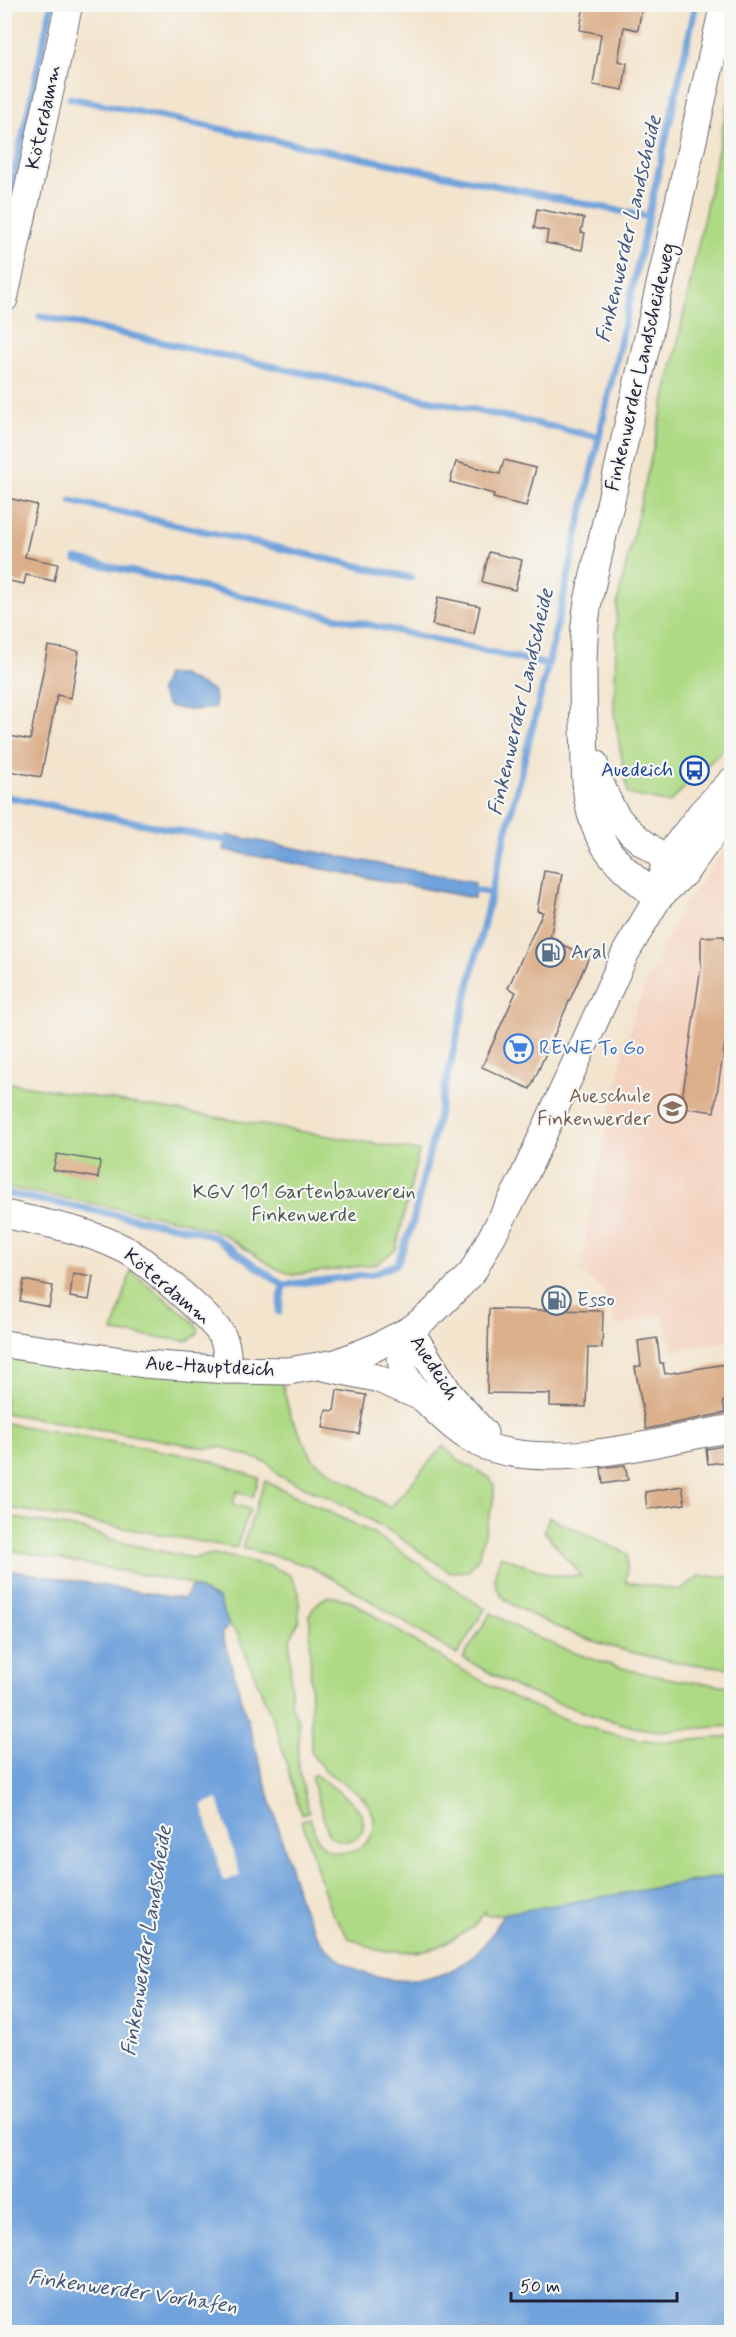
<svg xmlns="http://www.w3.org/2000/svg" width="736" height="2337" viewBox="0 0 736 2337" font-family="Mynerve,sans-serif">
  <style>
    .built { fill: #f4d3c0 }
    .green { fill: #afda85; stroke: #687e60; stroke-width: 1.5 }
    .water { fill: #70a2db; stroke: #49628b; stroke-width: 1.5 }
    .pier { fill: #f3e4cd }
    .lines { fill: none; stroke-linecap: round; stroke-linejoin: round }
    .stream { stroke: #70a2db; stroke-width: 7 }
    .building { fill: #dbaf8a }
    .minor-casing { stroke: #6b666e; stroke-width: 29 }
    .minor { stroke: #fff; stroke-width: 27 }
    .labels { text-anchor: middle; dominant-baseline: central; stroke-width: 4.5; stroke-linejoin: round; paint-order: stroke }
    .street-label { font-size: 20px; fill: #22223b; stroke: #f6f6f2 }
    .transit-label { font-size: 20px; fill: #164399; stroke: #f6f6f2; text-anchor: end }
    .service-label { font-size: 20px; fill: #4e5e75; stroke: #f6f6f2; text-anchor: start }
    .shop-label { font-size: 20px; fill: #366cbe; stroke: #f6f6f2; text-anchor: start }
    .education-label { font-size: 20px; fill: #785e54; stroke: #f6f6f2; text-anchor: end }
    .park-label { font-size: 20px; fill: #4c5951; stroke: #f6f6f2 }
    .water-label { font-size: 21px; font-style: italic; fill: #41557b; stroke: #f6f6f2 }
  </style>
  <rect width="100%" height="100%" fill="#f6f6f2"/>
  <filter id="ink" filterUnits="userSpaceOnUse"><feTurbulence type="fractalNoise" baseFrequency=".0167" numOctaves="2"/><feDisplacementMap in="SourceGraphic" scale="12" xChannelSelector="R" yChannelSelector="G"/><feConvolveMatrix kernelMatrix="1 2 1 2 8 2 1 2 1" color-interpolation-filters="sRGB"/></filter>
  <filter id="wash" filterUnits="userSpaceOnUse"><feTurbulence type="fractalNoise" baseFrequency=".008" numOctaves="4" result="noise"/><feDisplacementMap in="SourceGraphic" scale="24" xChannelSelector="R" yChannelSelector="G"/><feGaussianBlur stdDeviation="1.35" result="paint"/><feColorMatrix in="noise" values="0 0 0 0 0 0 0 0 0 0 0 0 0 0 0 0 0 1.4 0 .05"/><feComposite in="paint" operator="in"/></filter>
  <g filter="url(#wash)">
    <rect width="100%" height="100%" fill="#f3e4cd"/>
    <!-- built -->
    <path class="built" d="M731 841V1340L672 1351 663 1315 616 1326 604 1291 580 1272 597 1174 626 1042 642 991 681 909Z"/>
    <!-- green -->
    <g class="green">
      <path d="M731 88V742L669 803 628 794 614 713 617 604 676 351Z"/>
      <path d="M4 1082 419 1151 396 1249 377 1264 293 1275 275 1268 221 1233 183 1221 5 1187Z"/>
      <path d="M131 1271 195 1323 198 1328V1333L188 1341 113 1332Z"/>
      <path d="M4 1357 282 1382 290 1415 314 1461 390 1508 443 1446 458 1460 489 1477 494 1485V1498L479 1557 468 1571 450 1572 393 1533 335 1500 279 1476 268 1463 222 1447 207 1448 5 1413Z"/>
      <path d="M5 1423 201 1458 259 1478 253 1497 237 1491 233 1504 250 1509 236 1548 5 1507Z"/>
      <path d="M265 1481 375 1534 485 1609 457 1655 353 1590 311 1567 279 1557 242 1548Z"/>
      <path d="M4 1516 85 1530 120 1542 192 1558 214 1554 241 1559 273 1567 290 1575 299 1593V1621L290 1639 291 1705 299 1722 298 1765 309 1812 301 1814 276 1727 237 1633 229 1625 218 1599 187 1583 5 1549Z"/>
      <path d="M549 1517 628 1554 626 1582 681 1590 700 1576 731 1577V1668C662 1663 594 1647 532 1615 518 1608 503 1602 497 1587 492 1577 497 1566 501 1556L551 1575 581 1576 544 1531Z"/>
      <path d="M329 1596 349 1600C441 1657 542 1729 654 1741 679 1743 706 1739 731 1736V1875L503 1914 486 1915 485 1912 472 1928 438 1947 415 1952 377 1950 349 1938 330 1910 302 1820 310 1818C314 1828 316 1841 324 1847 348 1864 384 1841 372 1812 362 1786 322 1779 311 1751L310 1615C313 1605 320 1600 329 1596Z"/>
      <path d="M491 1613C565 1657 646 1680 731 1686V1726L658 1731 634 1727 595 1716 519 1689 463 1658Z"/>
      <path d="M314 1774C326 1783 355 1800 361 1814 371 1836 347 1850 329 1835L311 1778Z"/>
    </g>
    <!-- water -->
    <g class="water">
      <path d="M166 675H181L214 691 215 707C197 711 185 711 167 705L160 691Z"/>
      <path d="M227 835 475 882 474 898 224 850Z"/>
      <path d="M4 1569 182 1599 186 1597 191 1586 218 1599 229 1625 222 1633 301 1905C310 1921 317 1939 330 1952 370 1990 443 1991 480 1949 490 1939 496 1926 503 1914L731 1875V2332H5Z"/>
    </g>
    <!-- pier -->
    <path class="pier" d="M218 1799 240 1876 223 1881 202 1804Z"/>
    <g class="lines">
      <!-- stream -->
      <g class="stream">
        <path d="M70 98 649 217"/>
        <path d="M4 220 52 4"/>
        <path d="M40 316 599 437"/>
        <path d="M71 501 411 578"/>
        <path d="M76 559 548 665"/>
        <path d="M4 796 234 842"/>
        <path d="M466 888 491 893"/>
        <path d="M4 1193 194 1230 216 1238 283 1285"/>
        <path d="M279 1312 283 1285 373 1274 397 1264 412 1226 491 893 548 665 696 4"/>
      </g>
    </g>
    <g id="blocks">
      <!-- building -->
      <g class="building">
        <path d="M584 4H625L642 7 638 30 624 27 618 61 627 63 623 90 593 85 601 34 580 30Z"/>
        <path d="M537 209 584 218 581 232 585 233 582 250 546 243 548 231 534 228Z"/>
        <path d="M504 460 536 468 526 506 493 498 494 494 450 482 456 462 500 474Z"/>
        <path d="M4 497 37 505 25 557 58 564 54 581 26 575 24 584 4 580Z"/>
        <path d="M489 552 522 560 515 590 482 582Z"/>
        <path d="M438 597 480 606 474 634 432 625Z"/>
        <path d="M48 646 79 651 71 698 57 695 41 777 4 770 9 736 30 740Z"/>
        <path d="M544 871 562 874 550 939 589 957 530 1089 482 1067 516 992 508 988 543 912 537 911Z"/>
        <path d="M724 936 725 941H732V999L714 1112 681 1107 701 966V937Z"/>
        <path d="M57 1154 100 1161 98 1178 53 1170Z"/>
        <path d="M73 1273 93 1276 89 1300 70 1297Z"/>
        <path d="M24 1280 53 1286 49 1307 20 1301Z"/>
        <path d="M489 1309 603 1311 602 1348H588L586 1407 550 1406V1394L487 1393Z"/>
        <path d="M657 1338 660 1363H663L665 1374 732 1363V1400L723 1401 725 1413 646 1429 635 1367 641 1366 638 1341Z"/>
        <path d="M337 1390 366 1395 359 1434 323 1428 326 1410 334 1411Z"/>
        <path d="M729 1445 731 1461 708 1464 706 1449Z"/>
        <path d="M625 1465 628 1480 603 1484 601 1468Z"/>
        <path d="M682 1486 685 1504 647 1509 645 1492Z"/>
      </g>
    </g>
  </g>
  <g filter="url(#ink)">
    <use href="#blocks" fill-opacity="0" stroke="#6b666e" stroke-width="1.5"/>
    <g class="lines">
      <defs>
        <g id="minor">
          <path d="M4 299 69 4"/>
          <path d="M594 763C609 815 621 829 666 859"/>
          <path d="M662 876 666 859 702 812 732 781"/>
          <path d="M658 898C639 882 619 867 605 846 582 810 586 771 584 730 583 686 581 645 588 601L724 4"/>
          <path d="M4 1214C44 1223 87 1230 124 1249 142 1257 211 1318 221 1334 228 1345 227 1358 228 1370"/>
          <path d="M410 1330C394 1358 401 1377 423 1398 439 1414 456 1431 476 1442 544 1475 659 1441 732 1428"/>
          <path d="M410 1330 451 1396 484 1433"/>
          <path d="M4 1344 144 1364 228 1370 288 1371 336 1363 374 1348 410 1330 434 1311 472 1273 520 1185 626 952 658 898 685 872 732 807"/>
          <path d="M324 1367 376 1378 421 1397"/>
        </g>
      </defs>
      <!-- minor casing -->
      <use href="#minor" class="minor-casing"/>
      <!-- minor -->
      <use href="#minor" class="minor"/>
    </g>
  </g>
  <!-- icons -->
  <defs>
    <symbol id="bus-ring" viewBox="-11 -11 22 22"><circle r="9.5" fill="#f6f6f2" stroke="#1a4fb4" stroke-width="1.5"/><path d="M-5-6H5V4H4V6H2V4H-2V6H-4V4H-5ZM-3.5-4V0h7V-4ZM-3.5 1.2v1.5H-2V1.2ZM2 1.2v1.5H3.5V1.2Z" fill="#1a4fb4"/></symbol>
    <symbol id="fuel-ring" viewBox="-11 -11 22 22"><circle r="9.5" fill="#f6f6f2" stroke="#5c6f8a" stroke-width="1.5"/><path d="M-5.5-6h7V0h2V4h1.3V-2.5L3-4.5l.8-.8L6-3V5H2.5V1h-1V6h-7ZM-4.2-4.7v3.2H.2V-4.7Z" fill="#5c6f8a"/></symbol>
    <symbol id="supermarket-ring" viewBox="-11 -11 22 22"><circle r="9.5" fill="#f6f6f2" stroke="#3f7fe0" stroke-width="1.5"/><path d="M-6-5.5h2.5l.6 2H6L4.5 2H-2.5L-4.4-4H-6ZM-1.5 3.2a1.3 1.3 0 1 0 .1 0ZM3 3.2a1.3 1.3 0 1 0 .1 0Z" fill="#3f7fe0"/></symbol>
    <symbol id="school-ring" viewBox="-11 -11 22 22"><circle r="9.5" fill="#f6f6f2" stroke="#8d6e63" stroke-width="1.5"/><path d="M0-5L7-2L0 1L-7-2ZM-4 1L0 2.5L4 1V4Q0 6-4 4Z" fill="#8d6e63"/></symbol>
  </defs>
  <g fill-rule="evenodd">
    <use href="#bus-ring" x="678" y="754" width="33" height="33"/>
    <use href="#fuel-ring" x="534" y="936" width="33" height="33"/>
    <use href="#supermarket-ring" x="502" y="1032" width="33" height="33"/>
    <use href="#school-ring" x="656" y="1092" width="33" height="33"/>
    <use href="#fuel-ring" x="540" y="1284" width="33" height="33"/>
  </g>
  <g class="labels">
    <!-- street labels -->
    <g class="street-label">
      <text transform="translate(44 117) rotate(-78)">Köterdamm</text>
      <text transform="translate(641 367) rotate(-77)">Finkenwerder Landscheideweg</text>
      <text transform="translate(167 1287) rotate(40)">Köterdamm</text>
      <text transform="translate(210 1367) rotate(3)">Aue-Hauptdeich</text>
      <text transform="translate(434 1368) rotate(57)">Auedeich</text>
    </g>
    <!-- transit labels -->
    <g class="transit-label">
      <text x="673" y="770">Auedeich</text>
    </g>
    <!-- service labels -->
    <g class="service-label">
      <text x="571" y="952">Aral</text>
      <text x="577" y="1300">Esso</text>
    </g>
    <!-- shop labels -->
    <g class="shop-label">
      <text x="539" y="1048">REWE To Go</text>
    </g>
    <!-- education labels -->
    <g class="education-label">
      <text x="651" y="1096">Aueschule<tspan x="651" dy="23">Finkenwerder</tspan></text>
    </g>
    <!-- park labels -->
    <g class="park-label">
      <text x="304" y="1192">KGV 101 Gartenbauverein<tspan x="304" dy="23">Finkenwerde</tspan></text>
    </g>
    <!-- water labels -->
    <g class="water-label">
      <text transform="translate(629 229) rotate(-77)">Finkenwerder Landscheide</text>
      <text transform="translate(521 702) rotate(-77)">Finkenwerder Landscheide</text>
      <text transform="translate(147 1941) rotate(-81)">Finkenwerder Landscheide</text>
      <text transform="translate(133 2292) rotate(8)">Finkenwerder Vorhafen</text>
    </g>
  </g>
  <!-- margin -->
  <rect width="736" height="2337" fill="none" stroke="#f6f6f2" stroke-width="24"/>
  <!-- scale -->
  <path d="M511 2292v9h166v-9" fill="none" stroke="#22223b" stroke-width="3"/>
  <text x="520" y="2292" font-size="18" fill="#22223b" stroke="#f6f6f2" stroke-width="4.5" paint-order="stroke">50 m</text>
</svg>
